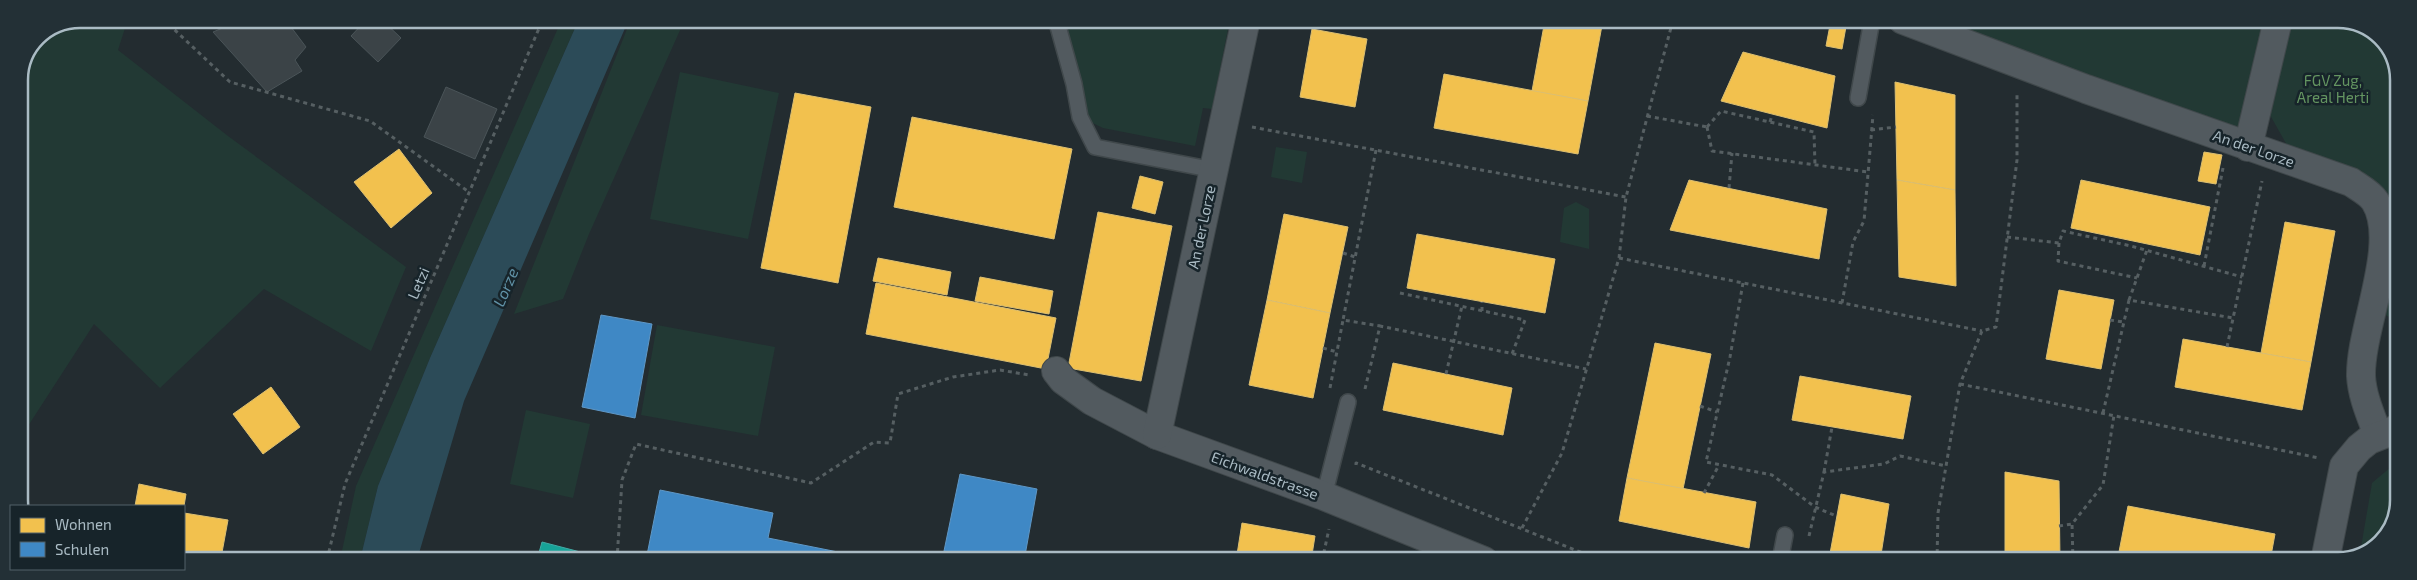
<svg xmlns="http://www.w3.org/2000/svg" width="2417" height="580" viewBox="0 0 2417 580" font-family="'Exo 2',sans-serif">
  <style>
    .green { fill: #223934 }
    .water { fill: #2c4b58 }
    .homes { fill: #f2c14e; stroke: #dcbf71 }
    .schools { fill: #3f88c5; stroke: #5f97c5 }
    .public { fill: #17a398; stroke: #43aaa5 }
    .building { fill: #3b4347; stroke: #4a5458 }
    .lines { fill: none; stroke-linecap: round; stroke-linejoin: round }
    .lane-casing { stroke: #40484b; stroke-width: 18 }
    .street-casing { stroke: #40484b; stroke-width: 30 }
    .path { stroke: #565f62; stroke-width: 3; stroke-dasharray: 4 4; stroke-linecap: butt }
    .lane { stroke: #525a5f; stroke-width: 15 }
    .street { stroke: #525a5f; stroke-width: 28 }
    .labels { text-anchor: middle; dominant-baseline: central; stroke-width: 5; stroke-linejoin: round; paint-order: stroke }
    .park-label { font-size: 15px; fill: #649561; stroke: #17242a }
    .street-label { font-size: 15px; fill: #aabbc4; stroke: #17242a }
    .water-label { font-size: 16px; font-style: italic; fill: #6091a6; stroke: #17242a }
    .rim { fill: none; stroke: #aabbc4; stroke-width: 2.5 }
  </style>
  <rect width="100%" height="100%" fill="#232c30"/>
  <!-- green -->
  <g class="green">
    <path d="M80 19H128L118 50 228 136 406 267 371 351 264 289 160 388 94 324 19 440V80L37 36Z"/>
    <path d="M562 19H579L430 358 378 486 360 560H340L356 486Z"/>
    <path d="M631 19H685L589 234 563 299 514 314Z"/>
    <path d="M1056 19H1230L1212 109 1203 108 1195 146 1103 128 1080 117Z"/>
    <path d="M1937 20H2349L2383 40 2398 76 2397 320 2382 314 2395 247 2394 211 2379 190 2288 147 2270 115 2265 73 2238 130Z"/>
    <path d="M680 72 779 93 748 239 650 219Z"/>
    <path d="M1276 147 1307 152 1302 183 1271 177Z"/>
    <path d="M1576 202 1589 209V249L1560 242 1564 208Z"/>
    <path d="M657 325 775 347 758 436 641 415Z"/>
    <path d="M526 410 590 424 573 498 510 484Z"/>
    <path d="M2397 462V512L2375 548 2360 553 2372 483Z"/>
  </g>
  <!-- water -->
  <path class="water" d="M579 19H629L464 401 417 560H360L378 486 430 358Z"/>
  <!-- homes -->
  <g class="homes">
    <path d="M1545 20H1603L1588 101 1532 91Z"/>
    <path d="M1831 20 1847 21 1842 49 1826 46Z"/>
    <path d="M1312 29 1367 39 1355 107 1300 97Z"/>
    <path d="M1743 52 1835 76 1827 128 1721 101Z"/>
    <path d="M1444 74 1588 101 1578 154 1434 128Z"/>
    <path d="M1895 82 1955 95V190L1897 180Z"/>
    <path d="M795 93 871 107 838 283 761 268Z"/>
    <path d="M912 117 1072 149 1054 239 894 207Z"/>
    <path d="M399 149 432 193 391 228 354 182Z"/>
    <path d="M2204 152 2222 155 2216 184 2198 181Z"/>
    <path d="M1140 176 1163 182 1155 214 1132 208Z"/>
    <path d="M1689 180 1827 209 1819 259 1670 230Z"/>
    <path d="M1897 180 1955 190 1956 286 1899 277Z"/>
    <path d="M2081 180 2210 207 2200 255 2071 228Z"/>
    <path d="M1098 212 1172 226 1141 381 1068 368Z"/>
    <path d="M1284 214 1348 227 1330 313 1267 300Z"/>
    <path d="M2285 222 2335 231 2311 362 2261 353Z"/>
    <path d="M1417 234 1555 259 1545 313 1407 288Z"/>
    <path d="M878 258 951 272 947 295 873 281Z"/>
    <path d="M980 277 1053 291 1049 314 975 301Z"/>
    <path d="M876 283 1056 318 1046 369 866 334Z"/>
    <path d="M2059 290 2114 300 2101 369 2046 359Z"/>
    <path d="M1267 300 1330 313 1313 398 1249 385Z"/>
    <path d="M2183 339 2311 362 2302 410 2175 387Z"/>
    <path d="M1655 343 1711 354 1683 489 1627 478Z"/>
    <path d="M1393 363 1512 388 1503 435 1383 410Z"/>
    <path d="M1800 376 1911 396 1903 439 1792 420Z"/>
    <path d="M271 387 300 427 263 454 233 414Z"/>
    <path d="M2005 472 2059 481 2060 561H2005Z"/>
    <path d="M1627 478 1756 502 1749 548 1619 521Z"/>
    <path d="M139 484 186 494 184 506H135Z"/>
    <path d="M1841 494 1889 504 1880 561H1839L1829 559Z"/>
    <path d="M2128 506 2275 534 2270 561H2140L2118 557Z"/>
    <path d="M184 513 228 520 221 558 184 552Z"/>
    <path d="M1242 523 1315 536 1311 561H1236Z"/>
    <path d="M1739 556 1755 558V561H1738Z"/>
  </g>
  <!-- schools -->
  <g class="schools">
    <path d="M601 315 652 324 635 418 582 407Z"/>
    <path d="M960 474 1037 489 1024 561H981L944 551Z"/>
    <path d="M660 490 773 513 768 538 843 553 842 560H646Z"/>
  </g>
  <!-- public -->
  <path class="public" d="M542 542 611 560H537Z"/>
  <!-- building -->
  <g class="building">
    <path d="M233 19H293L288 23 306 47 295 60 302 71 267 92 213 32 235 23Z"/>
    <path d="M367 19H381L401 38 378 62 351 36Z"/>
    <path d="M446 87 497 109 475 159 424 137Z"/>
  </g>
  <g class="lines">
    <defs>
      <g id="lane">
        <path d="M1056 19 1074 84 1080 117 1095 147 1214 170"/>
        <path d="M1858 98 1872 20"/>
        <path d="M1324 496 1348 402"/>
        <path d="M1780 561 1785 535"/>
      </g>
      <g id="street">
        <path d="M1903 20 2086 89 2351 182C2358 187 2370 193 2375 201 2401 243 2360 327 2361 376 2362 396 2371 416 2378 435"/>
        <path d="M2248 147 2278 20"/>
        <path d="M1056 371 1063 380 1092 401 1157 435 1324 496 1484 561"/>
        <path d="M1157 435 1246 19"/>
        <path d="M2325 561 2344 466 2359 448 2369 440 2397 429"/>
      </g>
    </defs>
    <!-- lane casing -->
    <use href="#lane" class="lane-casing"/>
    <!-- street casing -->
    <use href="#street" class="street-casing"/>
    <!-- path -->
    <g class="path">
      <path d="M163 19 230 82 370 121 469 192"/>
      <path d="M1647 116 1707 127"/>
      <path d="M1770 122 1772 115"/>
      <path d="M1252 127 1626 197"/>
      <path d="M1707 127 1712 151 1868 172"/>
      <path d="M1707 127 1721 111 1814 132 1815 165"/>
      <path d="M1871 130 1896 127"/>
      <path d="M1376 150 1343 320 1380 326"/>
      <path d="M1729 188 1732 153"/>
      <path d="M2007 237 2059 243 2063 231 2131 246 2242 277"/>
      <path d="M2059 243 2058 261 2137 278"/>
      <path d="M1343 253 1355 257"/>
      <path d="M1619 258 1982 331"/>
      <path d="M2204 266 2223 168"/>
      <path d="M1743 283 1730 357 1706 462 1772 475 1815 507 1836 516"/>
      <path d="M1400 293 1525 320 1512 354"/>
      <path d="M2129 300 2147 250"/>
      <path d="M1842 303 1853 242 1864 221 1873 115"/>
      <path d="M1482 311V302"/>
      <path d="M2110 320 2123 322"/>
      <path d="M2227 347 2262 181"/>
      <path d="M1323 348 1337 352"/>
      <path d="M1446 374 1462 306"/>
      <path d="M1960 384 2319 458"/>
      <path d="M1330 388 1343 320"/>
      <path d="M1365 389 1380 326 1586 369"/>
      <path d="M1700 406 1717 412"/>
      <path d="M2103 413 2129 300 2233 318"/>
      <path d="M1356 465V463L1603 561"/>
      <path d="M1824 472 1832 427"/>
      <path d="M1704 493 1719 465"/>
      <path d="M2059 526 2072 524"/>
      <path d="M1522 528 1562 453 1619 258 1626 197 1673 20"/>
      <path d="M1809 536 1824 472 1884 464 1900 456 1946 466"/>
      <path d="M327 560 345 484 543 19"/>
      <path d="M617 560 622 480 636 444 811 483 874 442 890 443 898 394 953 377 1000 370 1029 375"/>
      <path d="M1322 561 1329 529"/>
      <path d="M1937 561 1938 513 1960 384 1982 331 1996 327 2017 160V92"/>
      <path d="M2073 561 2072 524 2103 485 2114 415"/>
    </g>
    <!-- lane -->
    <use href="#lane" class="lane"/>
    <!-- street -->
    <use href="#street" class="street"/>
  </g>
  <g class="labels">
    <!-- park labels -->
    <g class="park-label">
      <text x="2333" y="80">FGV Zug,<tspan x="2333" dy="17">Areal Herti</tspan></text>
    </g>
    <!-- street labels -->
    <g class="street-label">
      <text transform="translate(2254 148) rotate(19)">An der Lorze</text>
      <text transform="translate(1201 227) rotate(-78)">An der Lorze</text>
      <text transform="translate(418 283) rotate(-67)">Letzi</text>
      <text transform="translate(1265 475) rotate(20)">Eichwaldstrasse</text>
    </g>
    <!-- water labels -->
    <g class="water-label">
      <text transform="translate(505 287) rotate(-67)">Lorze</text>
    </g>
  </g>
  <!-- crop -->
  <path d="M0 0H2417V580H0ZM80 28H2338A52 52 0 0 1 2390 80V500A52 52 0 0 1 2338 552H80A52 52 0 0 1 28 500V80A52 52 0 0 1 80 28Z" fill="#233036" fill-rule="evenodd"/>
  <path class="rim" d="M80 28H2338A52 52 0 0 1 2390 80V500A52 52 0 0 1 2338 552H80A52 52 0 0 1 28 500V80A52 52 0 0 1 80 28Z"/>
  <!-- legend -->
  <rect x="10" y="505" width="175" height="65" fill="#17242a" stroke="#526068"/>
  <rect x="20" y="518" width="25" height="15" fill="#f2c14e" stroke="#526068"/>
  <text x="55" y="530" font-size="15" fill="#aabbc4">Wohnen</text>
  <rect x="20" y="542" width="25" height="15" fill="#3f88c5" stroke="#526068"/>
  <text x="55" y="555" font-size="15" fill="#aabbc4">Schulen</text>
</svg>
